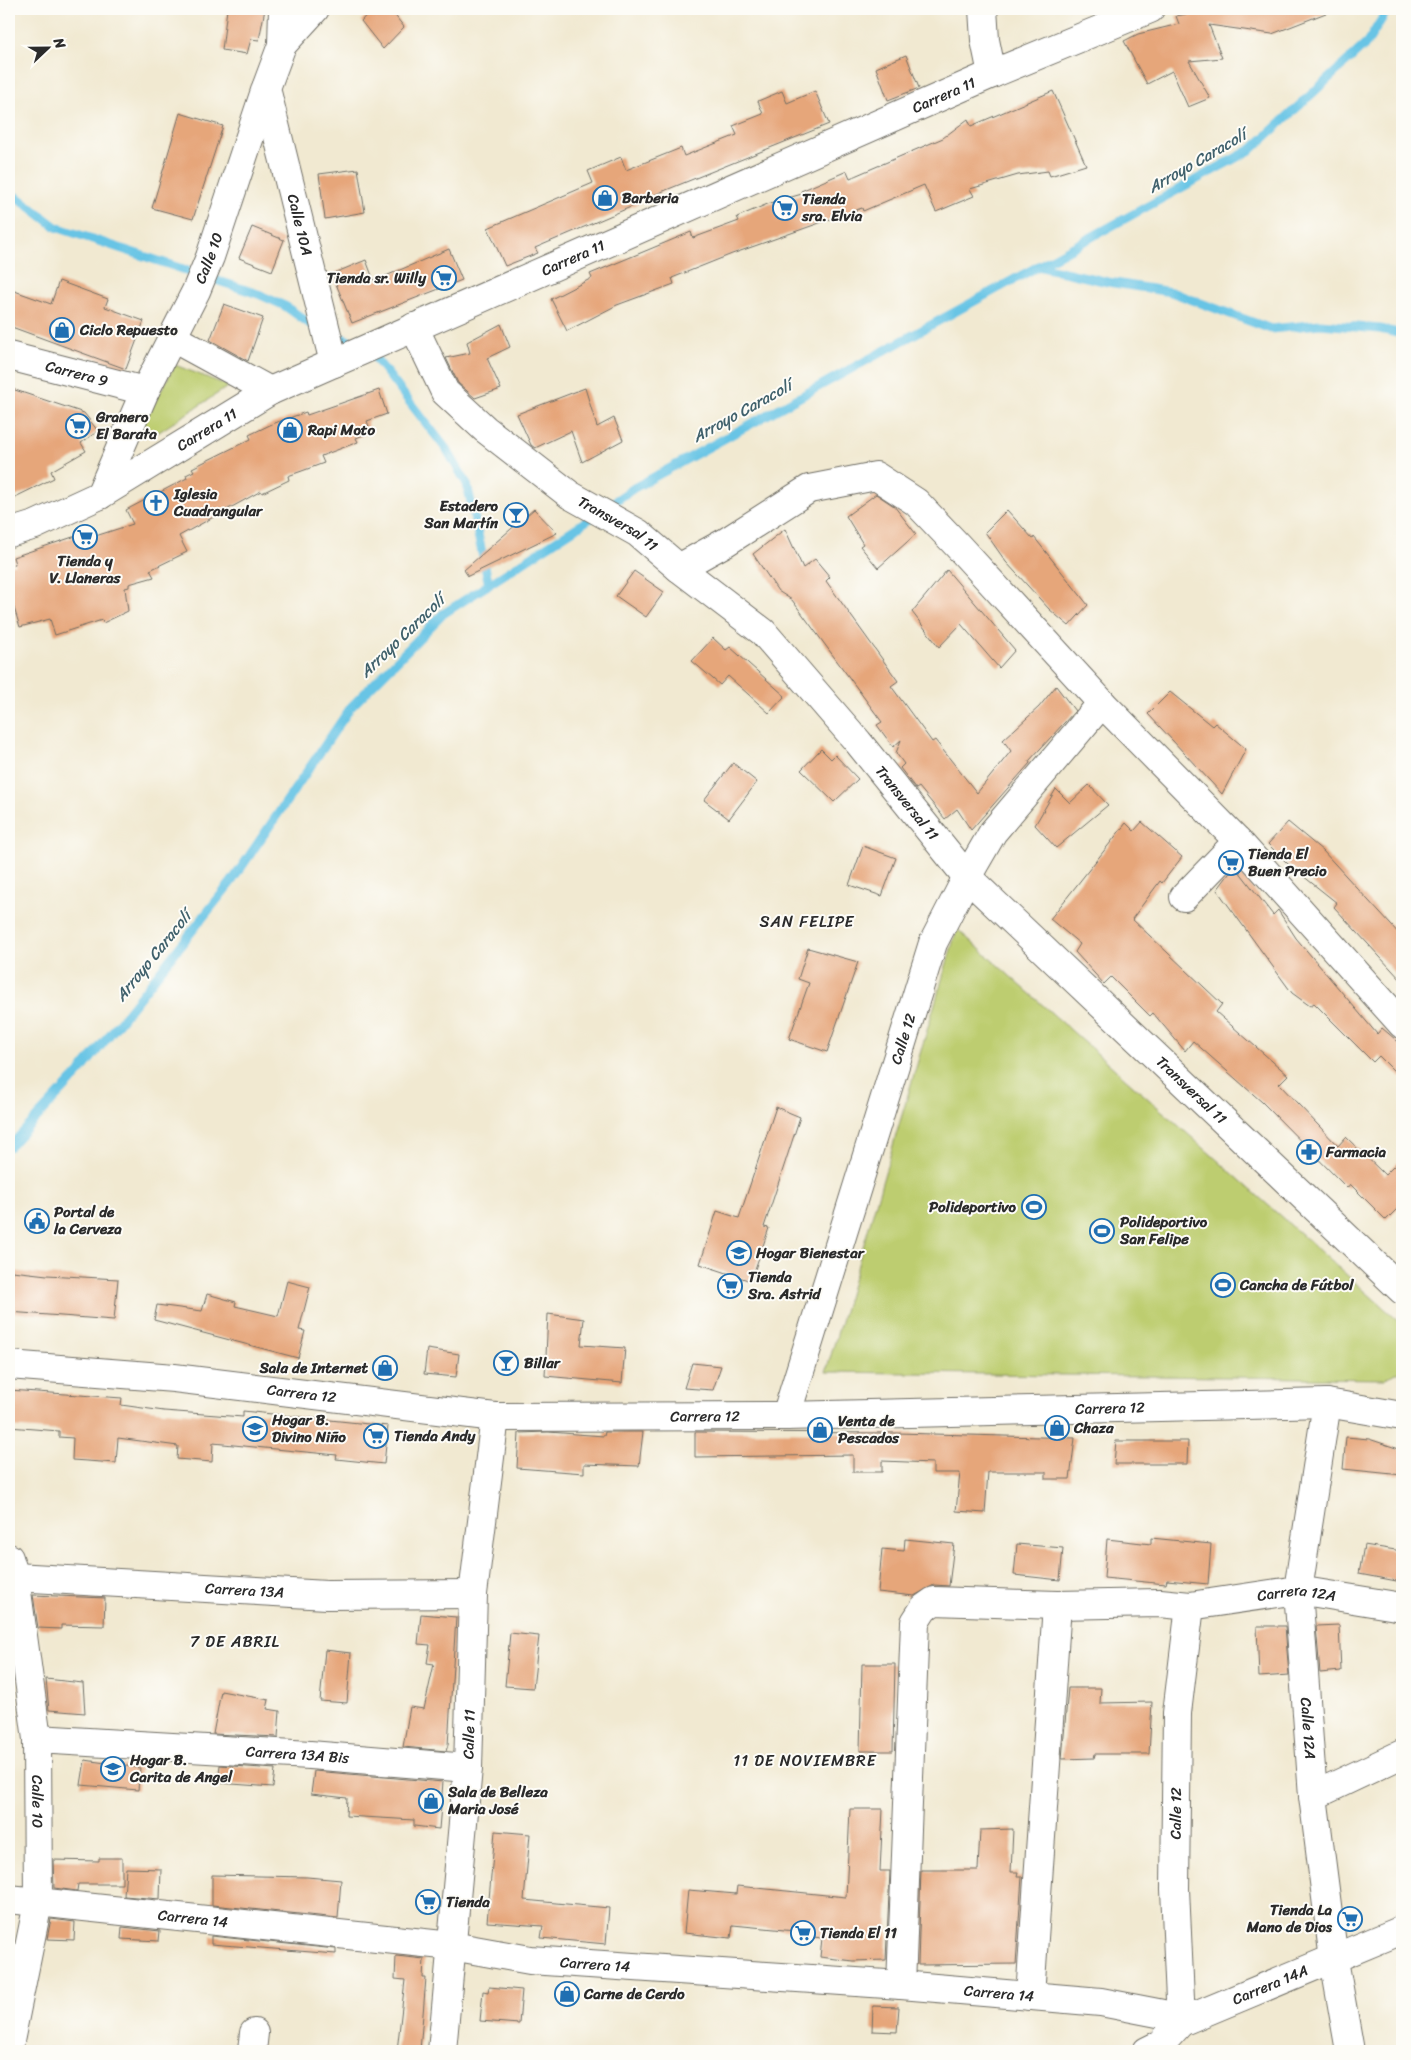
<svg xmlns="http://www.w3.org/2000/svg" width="1411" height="2060" viewBox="0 0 1411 2060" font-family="Sriracha,sans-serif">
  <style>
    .green { fill: #bdcd70; stroke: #747c4e }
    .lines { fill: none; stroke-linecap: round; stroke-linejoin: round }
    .stream { stroke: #67c4e5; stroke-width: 9 }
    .building { fill: #e6a67a }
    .minor-casing { stroke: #706e65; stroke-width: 30 }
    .minor { stroke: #fff; stroke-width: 28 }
    .labels { text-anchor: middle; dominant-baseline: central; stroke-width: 4; stroke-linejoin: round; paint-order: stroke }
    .street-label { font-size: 15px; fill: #2b2b2b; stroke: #fdfcf7 }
    .poi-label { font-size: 15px; font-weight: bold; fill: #2b2b2b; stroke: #fdfcf7; text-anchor: start }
    .water-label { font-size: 16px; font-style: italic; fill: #40616c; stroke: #fdfcf7 }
    .neighbourhood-label { font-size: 16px; letter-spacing: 1px; fill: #2b2b2b; stroke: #fdfcf7 }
  </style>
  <rect width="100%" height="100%" fill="#fdfcf7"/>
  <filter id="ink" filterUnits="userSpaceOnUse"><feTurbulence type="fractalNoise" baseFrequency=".02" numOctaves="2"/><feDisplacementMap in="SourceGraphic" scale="10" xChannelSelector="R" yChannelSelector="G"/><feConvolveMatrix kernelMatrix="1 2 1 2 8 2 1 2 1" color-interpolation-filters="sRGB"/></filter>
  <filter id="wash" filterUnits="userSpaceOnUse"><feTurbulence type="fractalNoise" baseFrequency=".0096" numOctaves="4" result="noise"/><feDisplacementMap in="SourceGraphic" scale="20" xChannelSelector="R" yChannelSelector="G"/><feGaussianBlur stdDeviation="1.12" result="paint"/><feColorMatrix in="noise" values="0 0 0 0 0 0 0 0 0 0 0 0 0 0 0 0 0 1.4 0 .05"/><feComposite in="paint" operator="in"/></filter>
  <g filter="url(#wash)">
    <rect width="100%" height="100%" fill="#f1e9d1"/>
    <!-- green -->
    <g class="green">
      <path d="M175 365 229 386 159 432H147L143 424Z"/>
      <path d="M957 929 1402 1324V1369L1385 1379 826 1372Z"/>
    </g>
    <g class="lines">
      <!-- stream -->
      <g class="stream">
        <path d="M9 195 17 197 56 227 258 294 285 306 320 331"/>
        <path d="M1038 266 1108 282 1171 292 1271 329 1320 324 1380 329 1402 334"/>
        <path d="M331 336 345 339 369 350 447 450 467 484 489 585"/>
        <path d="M9 1147 80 1072 232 881 351 707 443 614 579 526 634 488 1252 149 1367 43 1388 9"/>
      </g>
    </g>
    <g id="blocks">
      <!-- building -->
      <g class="building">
        <path d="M227 9H265L259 40 251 39 247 54 222 50Z"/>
        <path d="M372 9H390L404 27 383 49 361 21Z"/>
        <path d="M1197 9H1331V11L1272 34 1209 25 1222 58 1189 61 1210 98 1188 107 1172 71 1147 84 1124 41 1138 34 1179 24 1176 16 1197 12Z"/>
        <path d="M906 55 919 88 888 100 876 68Z"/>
        <path d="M782 91 787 103 815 91 829 124 639 201 640 203 535 248 538 253 505 266 488 228 593 183 588 171 621 157 626 170 681 148 684 156 737 135 733 126 763 114 758 101Z"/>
        <path d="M1053 91 1086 165 1050 176 1048 171 1018 175 970 189 974 196 936 212 924 185 863 211 862 208 732 254 672 278 674 284 617 305 567 331 551 299 592 278 590 274 691 232 693 238 739 221 737 217 770 203 802 194 801 191 847 171 850 178 943 138 968 119 971 126Z"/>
        <path d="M180 113 223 126 193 219 152 208Z"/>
        <path d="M358 169 365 212 325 219 319 174Z"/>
        <path d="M252 227 284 240 272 271 239 258Z"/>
        <path d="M449 249 462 280 352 323 332 274 366 260 374 281Z"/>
        <path d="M59 281 108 299 105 307 144 321 126 369 9 326V289L51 304Z"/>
        <path d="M224 304 263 318 248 361 210 340Z"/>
        <path d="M501 324 510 347 487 358 501 389 475 398 458 383 446 358 470 353 467 342Z"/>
        <path d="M9 388 84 413 98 431 81 443 86 451 51 471 54 478 9 500Z"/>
        <path d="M585 388 597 427 614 418 623 440 582 462 571 431 535 448 531 445 517 414Z"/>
        <path d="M379 390 387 414 367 421 371 432 356 438 358 442 321 456 324 463 288 476 289 480 262 493 261 491 179 536 187 552 150 570 154 577 129 584V587L125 588 128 611 103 623 102 620 55 635 50 619 20 627 9 592V566L15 564 13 557 79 535 80 541 133 524 126 510 187 478 186 475 194 471 192 468 251 439 249 435 272 424 306 412 307 415Z"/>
        <path d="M876 494 894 506 916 534 878 568 860 546 863 544 846 516Z"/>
        <path d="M534 509 557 533 468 576 464 570Z"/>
        <path d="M1007 510 1033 539 1034 537 1088 605 1069 626 1049 609 1006 562 985 532Z"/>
        <path d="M785 529 803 568 815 559 830 577 826 581 898 681 891 686 932 742 935 740 977 793 1011 751 1003 740 1039 707 1056 686 1075 711 1029 761 1030 763 971 830 957 809 945 819 919 787 916 789 900 768 904 764 896 753 901 740 893 747 877 725 882 722 792 600 778 591 753 554Z"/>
        <path d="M947 570 1015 650 999 668 961 624 939 647 912 612Z"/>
        <path d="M634 571 664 592 646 617 616 596Z"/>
        <path d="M713 638 726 650 730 647 785 696 769 713 728 676 720 685 692 661Z"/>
        <path d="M1170 692 1212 726 1215 723 1246 749 1222 794 1148 714Z"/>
        <path d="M821 749 831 759 835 755 858 779 834 802 801 770Z"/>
        <path d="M733 763 757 782 729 819 704 800Z"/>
        <path d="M1089 785 1108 805 1056 848 1035 825 1056 789 1070 803Z"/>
        <path d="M1142 822 1182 857 1162 883 1160 881 1132 919 1222 1004 1216 1012 1288 1075 1279 1084 1338 1146 1346 1137 1385 1175 1402 1158V1204L1386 1220 1350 1184 1347 1188 1262 1102 1193 1041 1185 1051 1153 1013 1150 1016 1111 977 1104 984 1075 952 1080 944 1050 919 1126 823 1134 831Z"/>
        <path d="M1288 822 1323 851 1402 937V981L1334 907 1337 903 1288 864 1268 844Z"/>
        <path d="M863 846 896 858 882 896 849 885Z"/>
        <path d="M1235 866 1273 915 1278 910 1296 938 1377 1034 1382 1028 1402 1045V1079L1379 1056 1373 1062 1314 1003 1310 1006 1292 993 1217 890Z"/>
        <path d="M808 948 858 962 827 1052 789 1039 809 983 798 979Z"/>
        <path d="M776 1107 800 1117 764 1227 769 1228 751 1281 700 1264 717 1211 739 1218Z"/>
        <path d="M12 1271 47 1275 118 1279 114 1320 9 1312Z"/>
        <path d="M287 1281 310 1287 299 1330 305 1331 298 1358 154 1320 157 1305 202 1311 207 1294 236 1302 235 1306 278 1316Z"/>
        <path d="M548 1314 584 1319 581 1345 625 1348 622 1383 545 1376Z"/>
        <path d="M427 1349 459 1354 456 1377 424 1374Z"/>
        <path d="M692 1363 721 1366 713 1390 684 1388Z"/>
        <path d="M9 1390 122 1398 121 1405 164 1411 243 1417V1411L388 1426 384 1464 336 1459 337 1455 213 1443 212 1462 177 1459 178 1446 118 1438 116 1463 72 1460 73 1438 59 1437V1431L9 1427Z"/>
        <path d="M548 1432 604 1436 605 1432H643L639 1466 584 1464V1473L517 1468 519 1433Z"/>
        <path d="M695 1432 897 1433 1075 1438 1070 1479H1046V1472H988L985 1513 956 1511 960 1473H933V1463L882 1461V1472H853V1455L695 1457Z"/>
        <path d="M1346 1437 1369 1439 1402 1450V1475L1343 1469Z"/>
        <path d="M1116 1441H1188L1187 1464H1114Z"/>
        <path d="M1151 1538 1211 1544 1208 1584 1167 1580 1166 1584 1104 1578 1107 1539 1151 1544Z"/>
        <path d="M905 1539 954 1544 949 1586 934 1585 914 1596 878 1592 882 1549 904 1551Z"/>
        <path d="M1017 1544 1063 1548 1060 1580 1014 1575Z"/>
        <path d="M1364 1545 1402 1551V1582L1359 1574Z"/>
        <path d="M33 1595 105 1598 104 1626 61 1625V1629L38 1628Z"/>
        <path d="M421 1614 456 1617 448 1745 446 1751 403 1747 410 1707 424 1709 434 1664 427 1663 430 1645 418 1644Z"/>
        <path d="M1339 1625 1341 1671 1320 1673 1316 1626Z"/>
        <path d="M1257 1626H1285L1289 1675 1259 1677Z"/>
        <path d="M510 1633 539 1636 533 1688 505 1686Z"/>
        <path d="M325 1650 351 1653 347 1703 320 1701Z"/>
        <path d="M862 1664H895L893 1751H860Z"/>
        <path d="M46 1679 83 1683 85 1713 49 1710Z"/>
        <path d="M1068 1688H1101L1100 1703 1152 1702 1149 1754H1095L1094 1758 1062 1759Z"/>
        <path d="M221 1691 269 1700 267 1709 280 1711 278 1737 213 1734Z"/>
        <path d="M85 1760 140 1768 138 1790 81 1785Z"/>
        <path d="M220 1765 275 1769 273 1787 218 1783Z"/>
        <path d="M314 1771 443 1782 439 1829 414 1826V1820L346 1816 347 1798 311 1794Z"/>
        <path d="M850 1809H883L880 1871H890L886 1960 853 1961 820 1957 822 1938 795 1935V1931L733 1925 731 1938 684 1933 688 1890 736 1894 737 1886 846 1897Z"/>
        <path d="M1013 1829 1011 1872H1018L1017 1876H1022L1016 1964 918 1965 921 1870H978L980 1830Z"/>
        <path d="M495 1831 530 1834 524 1900 609 1908 606 1944 541 1938 543 1926 487 1922Z"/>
        <path d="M99 1858H122V1884H78L77 1891 54 1888 53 1860 99 1861Z"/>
        <path d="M126 1868 161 1869 160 1899 124 1896Z"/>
        <path d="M212 1875 307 1877 341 1880 338 1918 212 1905Z"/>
        <path d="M51 1919 75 1922 74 1940 47 1939Z"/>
        <path d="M122 1927 160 1931 159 1941 121 1939Z"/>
        <path d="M211 1936 336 1949V1954L211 1944Z"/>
        <path d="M396 1956 424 1959 423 1978H426L420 2051H397L405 1980 395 1979Z"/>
        <path d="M489 1987 522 1990 519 2024 480 2021 483 1991 488 1992Z"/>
        <path d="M873 2006 899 2007 897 2032 872 2031Z"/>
      </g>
    </g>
  </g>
  <g filter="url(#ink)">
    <use href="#blocks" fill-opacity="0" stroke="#706e65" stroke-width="1"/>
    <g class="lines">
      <defs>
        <g id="minor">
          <path d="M983 9 985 40 992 74"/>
          <path d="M282 45 315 9"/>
          <path id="s1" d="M266 88 334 363"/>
          <path id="s2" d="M414 327 445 392 485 429 570 495 638 533 679 568 763 632 858 742 967 877 1402 1290"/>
          <path d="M173 338 270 391"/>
          <path id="s3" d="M9 356 145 391"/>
          <path id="s4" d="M100 495 145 391 196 291 210 257 266 88 282 45 283 9"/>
          <path id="s5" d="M9 533 35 525 100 495 270 391 992 74 1150 9"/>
          <path d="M679 568 726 542 809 489 876 476 916 502 957 545 1102 703 1238 841 1402 1024"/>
          <path d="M1184 897 1238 841"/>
          <path id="s6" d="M9 1365 174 1378 495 1417 786 1416 1327 1403 1402 1416"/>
          <path id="s7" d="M1327 1403 1298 1590 1313 1796 1334 1960 1350 2051"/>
          <path id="s8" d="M786 1416 933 943 967 877 993 832 1102 703"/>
          <path id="s9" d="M9 1558 15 1577 37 1739 38 1903 9 2046"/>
          <path id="s10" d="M15 1577 327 1595 473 1594"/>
          <path id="s11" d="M37 1739 310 1755 468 1768"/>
          <path d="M1313 1796 1402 1754"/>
          <path id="s12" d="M9 1899 452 1946 530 1960 901 1985 1101 2002 1163 2014 1181 2022 1175 1889 1177 1713 1190 1606"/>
          <path id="s13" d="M901 1985 915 1622 924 1608 934 1601 1057 1605 1160 1603 1190 1606 1298 1590 1402 1607"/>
          <path d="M1030 1996 1057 1605"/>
          <path d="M252 2051 254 2033"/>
          <path id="s14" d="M442 2051 468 1768 473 1594 495 1417"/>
          <path id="s15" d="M1147 2051 1161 2044 1181 2022 1402 1930"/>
        </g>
      </defs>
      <!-- minor casing -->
      <use href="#minor" class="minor-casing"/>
      <!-- minor -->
      <use href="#minor" class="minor"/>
    </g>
  </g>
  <!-- icons -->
  <defs>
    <symbol id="shop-ring" viewBox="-11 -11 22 22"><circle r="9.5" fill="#fdfcf7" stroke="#1f6fb2" stroke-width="1.5"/><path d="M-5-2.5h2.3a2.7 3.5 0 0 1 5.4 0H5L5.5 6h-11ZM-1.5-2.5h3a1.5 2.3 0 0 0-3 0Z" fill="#1f6fb2"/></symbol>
    <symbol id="supermarket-ring" viewBox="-11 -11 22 22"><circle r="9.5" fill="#fdfcf7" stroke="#1f6fb2" stroke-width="1.5"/><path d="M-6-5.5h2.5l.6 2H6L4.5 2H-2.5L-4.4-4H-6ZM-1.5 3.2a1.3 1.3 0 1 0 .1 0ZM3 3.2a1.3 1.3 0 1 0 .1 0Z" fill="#1f6fb2"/></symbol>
    <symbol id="church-ring" viewBox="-11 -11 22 22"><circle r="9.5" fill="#fdfcf7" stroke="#1f6fb2" stroke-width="1.5"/><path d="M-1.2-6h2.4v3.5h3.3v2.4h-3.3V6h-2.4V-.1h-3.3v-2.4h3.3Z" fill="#1f6fb2"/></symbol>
    <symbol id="bar-ring" viewBox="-11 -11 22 22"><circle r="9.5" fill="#fdfcf7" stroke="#1f6fb2" stroke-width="1.5"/><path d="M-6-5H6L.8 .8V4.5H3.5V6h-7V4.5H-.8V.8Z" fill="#1f6fb2"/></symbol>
    <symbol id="pharmacy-ring" viewBox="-11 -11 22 22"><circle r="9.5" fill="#fdfcf7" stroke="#1f6fb2" stroke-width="1.5"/><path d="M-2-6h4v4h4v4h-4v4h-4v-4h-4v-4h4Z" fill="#1f6fb2"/></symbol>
    <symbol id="stadium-ring" viewBox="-11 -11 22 22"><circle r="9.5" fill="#fdfcf7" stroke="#1f6fb2" stroke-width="1.5"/><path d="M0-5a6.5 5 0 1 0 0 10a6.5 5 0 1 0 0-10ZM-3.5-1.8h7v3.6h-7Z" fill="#1f6fb2"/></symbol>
    <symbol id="civic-ring" viewBox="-11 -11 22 22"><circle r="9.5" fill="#fdfcf7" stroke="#1f6fb2" stroke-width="1.5"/><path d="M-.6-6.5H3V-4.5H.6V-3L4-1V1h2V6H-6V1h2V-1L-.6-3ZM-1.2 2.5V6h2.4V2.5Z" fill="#1f6fb2"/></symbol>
    <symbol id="school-ring" viewBox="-11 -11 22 22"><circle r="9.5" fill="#fdfcf7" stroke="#1f6fb2" stroke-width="1.5"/><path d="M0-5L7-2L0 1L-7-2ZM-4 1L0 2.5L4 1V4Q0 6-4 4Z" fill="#1f6fb2"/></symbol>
  </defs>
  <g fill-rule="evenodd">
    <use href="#shop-ring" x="591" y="184" width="28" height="28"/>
    <use href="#supermarket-ring" x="771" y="194" width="28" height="28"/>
    <use href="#supermarket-ring" x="430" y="264" width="28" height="28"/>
    <use href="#shop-ring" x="48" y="316" width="28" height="28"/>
    <use href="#supermarket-ring" x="64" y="412" width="28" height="28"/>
    <use href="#shop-ring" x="276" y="416" width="28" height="28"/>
    <use href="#church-ring" x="142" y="489" width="28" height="28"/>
    <use href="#bar-ring" x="502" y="501" width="28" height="28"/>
    <use href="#supermarket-ring" x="71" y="523" width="28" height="28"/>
    <use href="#supermarket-ring" x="1217" y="849" width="28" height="28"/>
    <use href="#pharmacy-ring" x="1295" y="1138" width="28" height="28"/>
    <use href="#stadium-ring" x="1020" y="1193" width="28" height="28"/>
    <use href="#civic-ring" x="23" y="1207" width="28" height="28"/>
    <use href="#stadium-ring" x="1088" y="1217" width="28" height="28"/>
    <use href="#school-ring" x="725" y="1239" width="28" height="28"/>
    <use href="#stadium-ring" x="1209" y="1271" width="28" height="28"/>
    <use href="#supermarket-ring" x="716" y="1272" width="28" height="28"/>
    <use href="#bar-ring" x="492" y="1349" width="28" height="28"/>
    <use href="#shop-ring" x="371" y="1354" width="28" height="28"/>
    <use href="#shop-ring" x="1043" y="1414" width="28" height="28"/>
    <use href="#school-ring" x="241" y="1415" width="28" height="28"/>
    <use href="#shop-ring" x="806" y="1416" width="28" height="28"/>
    <use href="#supermarket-ring" x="362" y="1422" width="28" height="28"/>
    <use href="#school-ring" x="99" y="1755" width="28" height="28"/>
    <use href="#shop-ring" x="417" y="1787" width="28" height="28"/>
    <use href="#supermarket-ring" x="414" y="1888" width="28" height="28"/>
    <use href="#supermarket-ring" x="1336" y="1905" width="28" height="28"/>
    <use href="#supermarket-ring" x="789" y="1919" width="28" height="28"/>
    <use href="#shop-ring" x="553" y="1980" width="28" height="28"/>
  </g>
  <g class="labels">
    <!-- street labels -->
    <g class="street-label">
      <text stroke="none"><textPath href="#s5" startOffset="1034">Carrera 11</textPath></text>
      <text stroke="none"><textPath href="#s1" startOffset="141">Calle 10A</textPath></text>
      <text stroke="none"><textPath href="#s4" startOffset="261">Calle 10</textPath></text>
      <text stroke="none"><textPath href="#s5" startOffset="629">Carrera 11</textPath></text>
      <text stroke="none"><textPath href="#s3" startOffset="70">Carrera 9</textPath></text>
      <text stroke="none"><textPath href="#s5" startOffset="224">Carrera 11</textPath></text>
      <text stroke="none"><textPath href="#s2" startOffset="290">Transversal 11</textPath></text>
      <text stroke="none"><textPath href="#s2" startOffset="695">Transversal 11</textPath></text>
      <text stroke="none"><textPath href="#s8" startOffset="395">Calle 12</textPath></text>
      <text stroke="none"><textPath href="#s2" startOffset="1100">Transversal 11</textPath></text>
      <text stroke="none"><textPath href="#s6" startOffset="294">Carrera 12</textPath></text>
      <text stroke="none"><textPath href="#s6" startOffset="1104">Carrera 12</textPath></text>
      <text stroke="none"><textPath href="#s6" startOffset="699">Carrera 12</textPath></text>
      <text stroke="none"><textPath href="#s10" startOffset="230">Carrera 13A</textPath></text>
      <text stroke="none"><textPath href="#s13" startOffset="756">Carrera 12A</textPath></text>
      <text stroke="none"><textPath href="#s7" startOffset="328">Calle 12A</textPath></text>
      <text stroke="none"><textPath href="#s14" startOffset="318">Calle 11</textPath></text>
      <text stroke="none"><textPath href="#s11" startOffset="261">Carrera 13A Bis</textPath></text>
      <text stroke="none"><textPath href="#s9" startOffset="246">Calle 10</textPath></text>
      <text stroke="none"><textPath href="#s12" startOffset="1389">Calle 12</textPath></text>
      <text stroke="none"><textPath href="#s12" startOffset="185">Carrera 14</textPath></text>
      <text stroke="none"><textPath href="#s12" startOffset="590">Carrera 14</textPath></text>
      <text stroke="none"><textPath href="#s15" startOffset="142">Carrera 14A</textPath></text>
      <text stroke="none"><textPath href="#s12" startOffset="995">Carrera 14</textPath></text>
    </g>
    <!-- poi labels -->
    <g class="poi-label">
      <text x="622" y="198">Barberia</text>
      <text x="802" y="199">Tienda<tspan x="802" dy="17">sra. Elvia</tspan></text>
      <text x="426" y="278" text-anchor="end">Tienda sr. Willy</text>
      <text x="80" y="330">Ciclo Repuesto</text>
      <text x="96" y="417">Granero<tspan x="96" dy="17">El Barata</tspan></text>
      <text x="308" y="430">Rapi Moto</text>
      <text x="174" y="494">Iglesia<tspan x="174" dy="17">Cuadrangular</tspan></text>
      <text x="498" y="506" text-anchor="end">Estadero<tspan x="498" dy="17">San Martín</tspan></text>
      <text x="85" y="561" text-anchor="middle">Tienda y<tspan x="85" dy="17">V. Llaneras</tspan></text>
      <text x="1248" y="854">Tienda El<tspan x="1248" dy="17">Buen Precio</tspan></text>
      <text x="1326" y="1152">Farmacia</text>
      <text x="1016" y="1207" text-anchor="end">Polideportivo</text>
      <text x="54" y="1212">Portal de<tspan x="54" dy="17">la Cerveza</tspan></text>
      <text x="1120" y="1222">Polideportivo<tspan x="1120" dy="17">San Felipe</tspan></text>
      <text x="756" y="1253">Hogar Bienestar</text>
      <text x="748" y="1277">Tienda<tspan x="748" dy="17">Sra. Astrid</tspan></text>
      <text x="1240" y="1285">Cancha de Fútbol</text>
      <text x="524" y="1363">Billar</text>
      <text x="368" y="1368" text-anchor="end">Sala de Internet</text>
      <text x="272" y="1420">Hogar B.<tspan x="272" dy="17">Divino Niño</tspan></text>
      <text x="838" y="1421">Venta de<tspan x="838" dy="17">Pescados</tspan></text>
      <text x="1074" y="1428">Chaza</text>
      <text x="394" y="1436">Tienda Andy</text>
      <text x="130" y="1760">Hogar B.<tspan x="130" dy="17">Carita de Angel</tspan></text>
      <text x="448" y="1792">Sala de Belleza<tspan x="448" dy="17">Maria José</tspan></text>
      <text x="446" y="1902">Tienda</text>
      <text x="1332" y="1910" text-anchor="end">Tienda La<tspan x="1332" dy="17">Mano de Dios</tspan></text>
      <text x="820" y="1933">Tienda El 11</text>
      <text x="584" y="1994">Carne de Cerdo</text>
    </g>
    <!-- water labels -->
    <g class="water-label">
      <text transform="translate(1197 161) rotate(-30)">Arroyo Caracolí</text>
      <text transform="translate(742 411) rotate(-29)">Arroyo Caracolí</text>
      <text transform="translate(402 636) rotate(-44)">Arroyo Caracolí</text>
      <text transform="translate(153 956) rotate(-51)">Arroyo Caracolí</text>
    </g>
    <!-- neighbourhood labels -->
    <g class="neighbourhood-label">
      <text x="807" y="921">SAN FELIPE</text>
      <text x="235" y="1641">7 DE ABRIL</text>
      <text x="805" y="1760">11 DE NOVIEMBRE</text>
    </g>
  </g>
  <!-- margin -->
  <rect width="1411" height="2060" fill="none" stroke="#fdfcf7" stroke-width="30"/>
  <!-- north arrow -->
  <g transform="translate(48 48) rotate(68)" stroke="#fdfcf7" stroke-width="4" paint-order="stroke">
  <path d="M0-4L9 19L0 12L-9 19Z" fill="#2b2b2b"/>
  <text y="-8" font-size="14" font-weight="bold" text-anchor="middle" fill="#2b2b2b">N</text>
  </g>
</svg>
